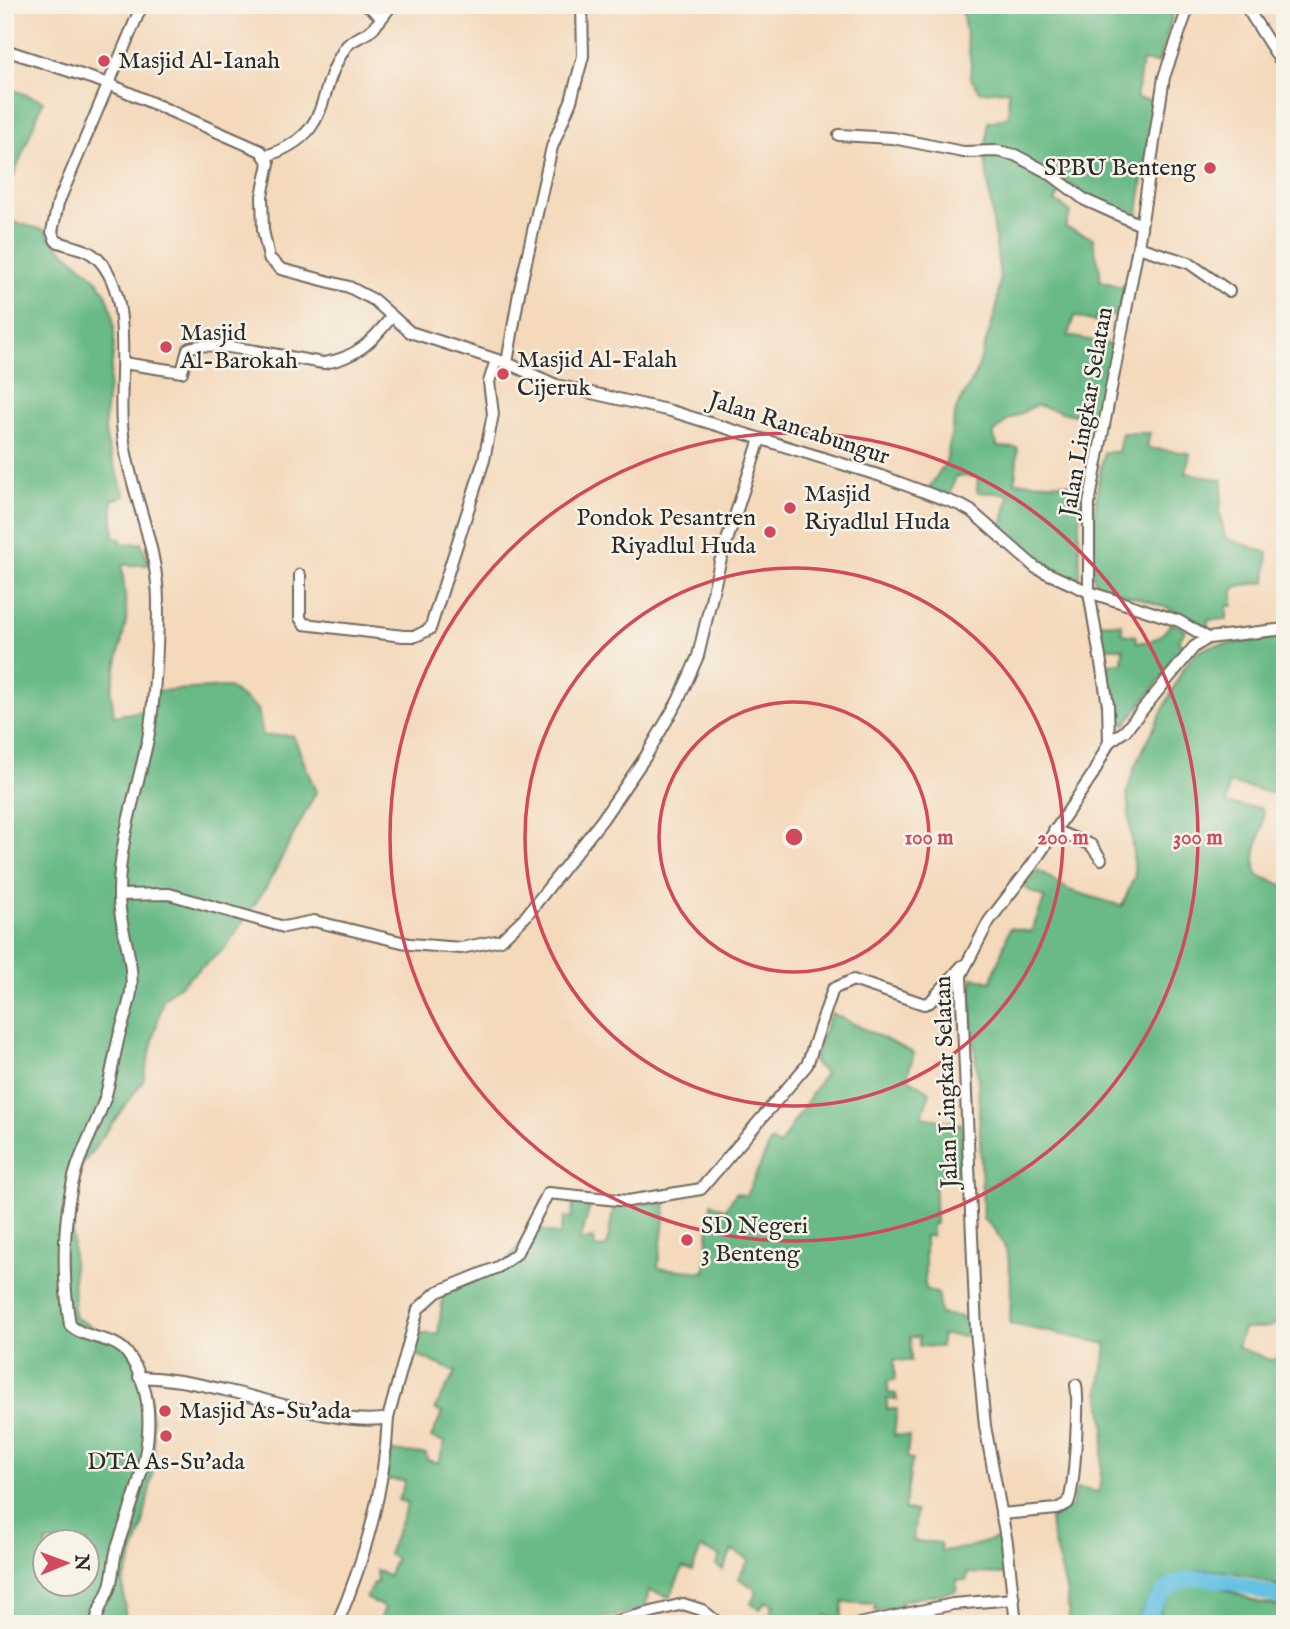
<svg xmlns="http://www.w3.org/2000/svg" width="1290" height="1629" viewBox="0 0 1290 1629" font-family="'IM FELL English',serif">
  <style>
    .forest { fill: #69ba86; stroke: #4a7258; stroke-width: 2; fill-rule: evenodd }
    .lines { fill: none; stroke-linecap: round; stroke-linejoin: round }
    .river { stroke: #65c1e3; stroke-width: 16 }
    .minor-casing { stroke: #71685d; stroke-width: 14 }
    .minor { stroke: #fff; stroke-width: 10 }
    .ring { fill: none; stroke: #d1495b; stroke-width: 3.5 }
    .poi-dot { fill: #d1495b; stroke: #f7f3e8; stroke-width: 2.5 }
    .labels { text-anchor: middle; dominant-baseline: central; stroke-width: 5; stroke-linejoin: round; paint-order: stroke }
    .poi-label { font-size: 24px; fill: #2b2b2b; stroke: #f7f3e8; text-anchor: start }
    .street-label { font-size: 24px; fill: #2b2b2b; stroke: #f7f3e8 }
    .centre { fill: #d1495b; stroke: #f7f3e8; stroke-width: 3.5 }
    .ring-label { font-size: 21px; text-anchor: middle; font-weight: bold; fill: #d1495b; stroke: #f7f3e8; stroke-width: 5; stroke-linejoin: round; paint-order: stroke }
  </style>
  <rect width="100%" height="100%" fill="#f7f3e8"/>
  <filter id="ink" filterUnits="userSpaceOnUse"><feTurbulence type="fractalNoise" baseFrequency=".0143" numOctaves="2"/><feDisplacementMap in="SourceGraphic" scale="14" xChannelSelector="R" yChannelSelector="G"/><feConvolveMatrix kernelMatrix="1 2 1 2 8 2 1 2 1" color-interpolation-filters="sRGB"/></filter>
  <filter id="wash" filterUnits="userSpaceOnUse"><feTurbulence type="fractalNoise" baseFrequency=".00686" numOctaves="4" result="noise"/><feDisplacementMap in="SourceGraphic" scale="28" xChannelSelector="R" yChannelSelector="G"/><feGaussianBlur stdDeviation="1.57" result="paint"/><feColorMatrix in="noise" values="0 0 0 0 0 0 0 0 0 0 0 0 0 0 0 0 0 1.4 0 .05"/><feComposite in="paint" operator="in"/></filter>
  <g filter="url(#wash)">
    <rect width="100%" height="100%" fill="#f4d9bb"/>
    <!-- forest -->
    <g class="forest">
      <path d="M961 5H1176L1158 63 1142 61 1136 98 1154 101 1137 220 1085 195 1065 182 1055 201 1071 212 1065 227 1093 238C1094 253 1102 267 1100 281L1125 288 1118 317 1099 312 1095 322 1074 316 1068 336 1114 345 1097 421 1036 405 1006 421 993 434 998 447 1018 448 1015 482 1083 484 1079 522 1080 578C1045 574 1026 555 1001 532L1009 494 977 492 978 477 956 476 949 496 929 488 946 462 956 409 976 373 996 311 1000 278 985 159 988 122 1009 117 1008 90 980 92 970 77 971 64Z"/>
      <path d="M5 87 43 101 5 198Z"/>
      <path d="M5 220 45 230C62 258 97 268 109 301 123 344 104 386 105 429 105 447 120 478 125 496L112 500 114 538 121 539V544L141 543 150 565H122L127 617 111 691 114 716 154 709 155 691 228 687 258 709 263 736 293 735 316 792 267 886 226 947 163 999 143 1081 82 1165 72 1199 74 1317 128 1346 150 1396 155 1461 142 1529 123 1584 126 1624H5ZM46 1542H88V1584H46Z"/>
      <path d="M1122 433H1150L1147 448 1190 453 1186 473 1223 480 1220 513 1225 538 1268 553 1266 582 1238 586 1233 590V606H1227V619L1208 620V629C1181 611 1154 602 1123 594 1116 592 1103 592 1098 586 1083 570 1099 474 1104 452H1118Z"/>
      <path d="M1101 623 1122 624V634L1136 636 1137 643C1154 641 1162 638 1171 623L1186 630 1178 641 1184 648 1125 725 1115 715 1107 664 1122 663 1123 648H1102Z"/>
      <path d="M1285 636V796L1229 783 1226 804 1262 808C1268 834 1249 845 1257 875L1285 886V1319L1270 1327 1243 1329 1237 1347 1269 1360 1279 1359 1285 1369V1590C1227 1565 1162 1551 1136 1624H1068C1072 1583 1050 1551 1050 1513L1070 1508 1077 1488 1099 1492 1105 1427 1099 1390 1107 1344 1010 1324C1011 1286 1017 1244 983 1219L978 1078 970 1003 973 977 991 982 1010 928 1031 932 1045 898 1024 888 1038 870 1069 890 1122 906 1135 875 1127 793 1134 768 1183 669 1194 654 1211 646Z"/>
      <path d="M831 1013 914 1053 907 1077 930 1092 922 1117 962 1124 960 1179 934 1178 936 1224H932V1236H925V1289L938 1294 940 1314 970 1318 972 1336 941 1335V1347L919 1346V1337H910L911 1361 894 1360 895 1380 888 1381V1393L896 1394 897 1400 887 1399V1409H897L894 1435 909 1436 907 1458 913 1459 908 1474 910 1475 904 1510 916 1511 913 1541 940 1543 941 1551 966 1548 998 1538 1004 1574 967 1573V1580H957L956 1591 901 1601 902 1607 875 1611V1604L843 1602 841 1619 825 1615 822 1624H764L774 1605 766 1601 760 1609 751 1604 757 1590 738 1578 749 1560 732 1550 723 1570 716 1565 720 1556 701 1548 692 1571 683 1567 670 1597 649 1590 645 1609 581 1624H378L385 1608 366 1598 373 1583H377L376 1570 388 1576 396 1559 388 1554 408 1503 398 1500 405 1481 385 1479 391 1451 426 1454 427 1460 438 1463 445 1442 431 1438 442 1413 434 1409 456 1372 410 1352 416 1332 438 1335 443 1294 498 1271 534 1228 560 1235 564 1217 571 1218 574 1199 592 1200 580 1241 594 1239 595 1248 607 1247 614 1204 666 1203 658 1268 705 1272 711 1203 725 1210 736 1193 746 1196 771 1141 779 1146 825 1073 813 1062Z"/>
      <path d="M1204 1581 1260 1603 1285 1607V1624H1154C1164 1597 1175 1585 1204 1581Z"/>
    </g>
    <g class="lines">
      <!-- river -->
      <g class="river">
        <path d="M1285 1338V1355"/>
        <path d="M1145 1624C1170 1551 1232 1583 1285 1599"/>
      </g>
    </g>
  </g>
  <g filter="url(#ink)">
    <g class="lines">
      <defs>
        <g id="minor">
          <path d="M367 5 382 17"/>
          <path d="M1245 5 1285 68"/>
          <path d="M5 50 109 84 261 151 269 163 262 196 263 230 269 258 281 269 349 287 374 300 410 332 507 363 556 385 671 411 881 476 960 505 971 511 1036 568 1089 592 1179 621 1208 638"/>
          <path d="M839 135 893 138 963 152 997 151 1015 155 1049 173 1085 200 1141 225"/>
          <path d="M266 156C335 133 314 94 345 48 352 38 362 38 371 30 379 23 385 13 392 5"/>
          <path d="M1138 247 1189 263 1229 291"/>
          <path d="M123 363 182 372 188 349C202 337 300 360 324 363 356 358 373 341 392 316"/>
          <path d="M507 363 519 293 552 147 571 101 583 56 582 5"/>
          <path d="M300 575V618L304 624 403 636H416L430 629 484 460 493 414 489 382 496 360"/>
          <path d="M1109 742 1125 731 1194 647 1208 638 1285 629"/>
          <path d="M1054 830 1091 845 1101 859"/>
          <path d="M119 895 169 894 284 927 314 921 410 944 461 948 501 940 526 916 602 820 646 756 678 701 698 656 720 562 760 439"/>
          <path d="M139 1377C167 1378 196 1383 224 1390 269 1399 344 1427 388 1418L418 1309 437 1292 498 1267 516 1254 548 1193 628 1201 701 1189 807 1065 833 989 853 980 924 1004 930 1002 962 966"/>
          <path d="M1001 1514 1057 1509 1068 1503C1075 1488 1079 1402 1076 1385"/>
          <path d="M96 1624C97 1610 104 1602 109 1589 114 1576 113 1561 117 1548 137 1487 171 1412 127 1353 114 1336 85 1340 70 1325 62 1276 62 1214 77 1167 85 1143 98 1121 105 1098 111 1078 114 1057 119 1036 123 1022 129 1007 131 992 135 959 119 929 119 896 118 843 137 791 148 739 155 701 158 642 158 603 158 540 126 485 122 424 118 376 135 296 97 258 85 247 70 247 56 241L52 232 58 203 142 5"/>
          <path d="M337 1624C365 1560 385 1487 388 1418"/>
          <path d="M605 1624 683 1604 702 1610 720 1624"/>
          <path d="M859 1624 953 1604 1014 1599"/>
          <path d="M1016 1624 1007 1543 985 1426 976 1331 961 975 989 921 1032 865 1093 774 1109 742 1108 705 1089 592V504L1138 247 1164 77 1189 5"/>
        </g>
      </defs>
      <!-- minor casing -->
      <use href="#minor" class="minor-casing"/>
      <!-- minor -->
      <use href="#minor" class="minor"/>
    </g>
  </g>
  <!-- distance rings -->
  <g class="ring">
    <circle cx="794" cy="837" r="135"/>
    <circle cx="794" cy="837" r="269"/>
    <circle cx="794" cy="837" r="404"/>
  </g>
  <!-- markers -->
  <g class="poi-dot">
    <circle cx="104" cy="61" r="7"/>
    <circle cx="1210" cy="168" r="7"/>
    <circle cx="166" cy="347" r="7"/>
    <circle cx="503" cy="374" r="7"/>
    <circle cx="790" cy="508" r="7"/>
    <circle cx="770" cy="532" r="7"/>
    <circle cx="687" cy="1240" r="7"/>
    <circle cx="165" cy="1411" r="7"/>
    <circle cx="166" cy="1436" r="7"/>
  </g>
  <g class="labels">
    <!-- poi labels -->
    <g class="poi-label">
      <text x="118" y="61">Masjid Al-Ianah</text>
      <text x="1196" y="168" text-anchor="end">SPBU Benteng</text>
      <text x="180" y="333">Masjid<tspan x="180" dy="28">Al-Barokah</tspan></text>
      <text x="517" y="360">Masjid Al-Falah<tspan x="517" dy="28">Cijeruk</tspan></text>
      <text x="804" y="494">Masjid<tspan x="804" dy="28">Riyadlul Huda</tspan></text>
      <text x="756" y="518" text-anchor="end">Pondok Pesantren<tspan x="756" dy="28">Riyadlul Huda</tspan></text>
      <text x="701" y="1226">SD Negeri<tspan x="701" dy="28">3 Benteng</tspan></text>
      <text x="179" y="1411">Masjid As-Su'ada</text>
      <text x="166" y="1462" text-anchor="middle">DTA As-Su'ada</text>
    </g>
    <!-- street labels -->
    <g class="street-label">
      <text transform="translate(1087 412) rotate(-80)">Jalan Lingkar Selatan</text>
      <text transform="translate(799 429) rotate(18)">Jalan Rancabungur</text>
      <text transform="translate(947 1082) rotate(-92)">Jalan Lingkar Selatan</text>
    </g>
  </g>
  <circle cx="794" cy="837" r="10" class="centre"/>
  <g class="ring-label">
    <text x="929" y="844">100 m</text>
    <text x="1063" y="844">200 m</text>
    <text x="1198" y="844">300 m</text>
  </g>
  <!-- margin -->
  <rect width="1290" height="1629" fill="none" stroke="#f7f3e8" stroke-width="28"/>
  <!-- north arrow -->
  <g transform="translate(66 1563) rotate(89)"><circle r="33" fill="#f7f3e8" stroke="#a5a39c" stroke-width="2"/>
  <path d="M0-5L12 26L0 18L-12 26Z" fill="#d1495b"/>
  <text y="-10" font-size="19" font-weight="bold" text-anchor="middle" fill="#2b2b2b">N</text>
  </g>
</svg>
